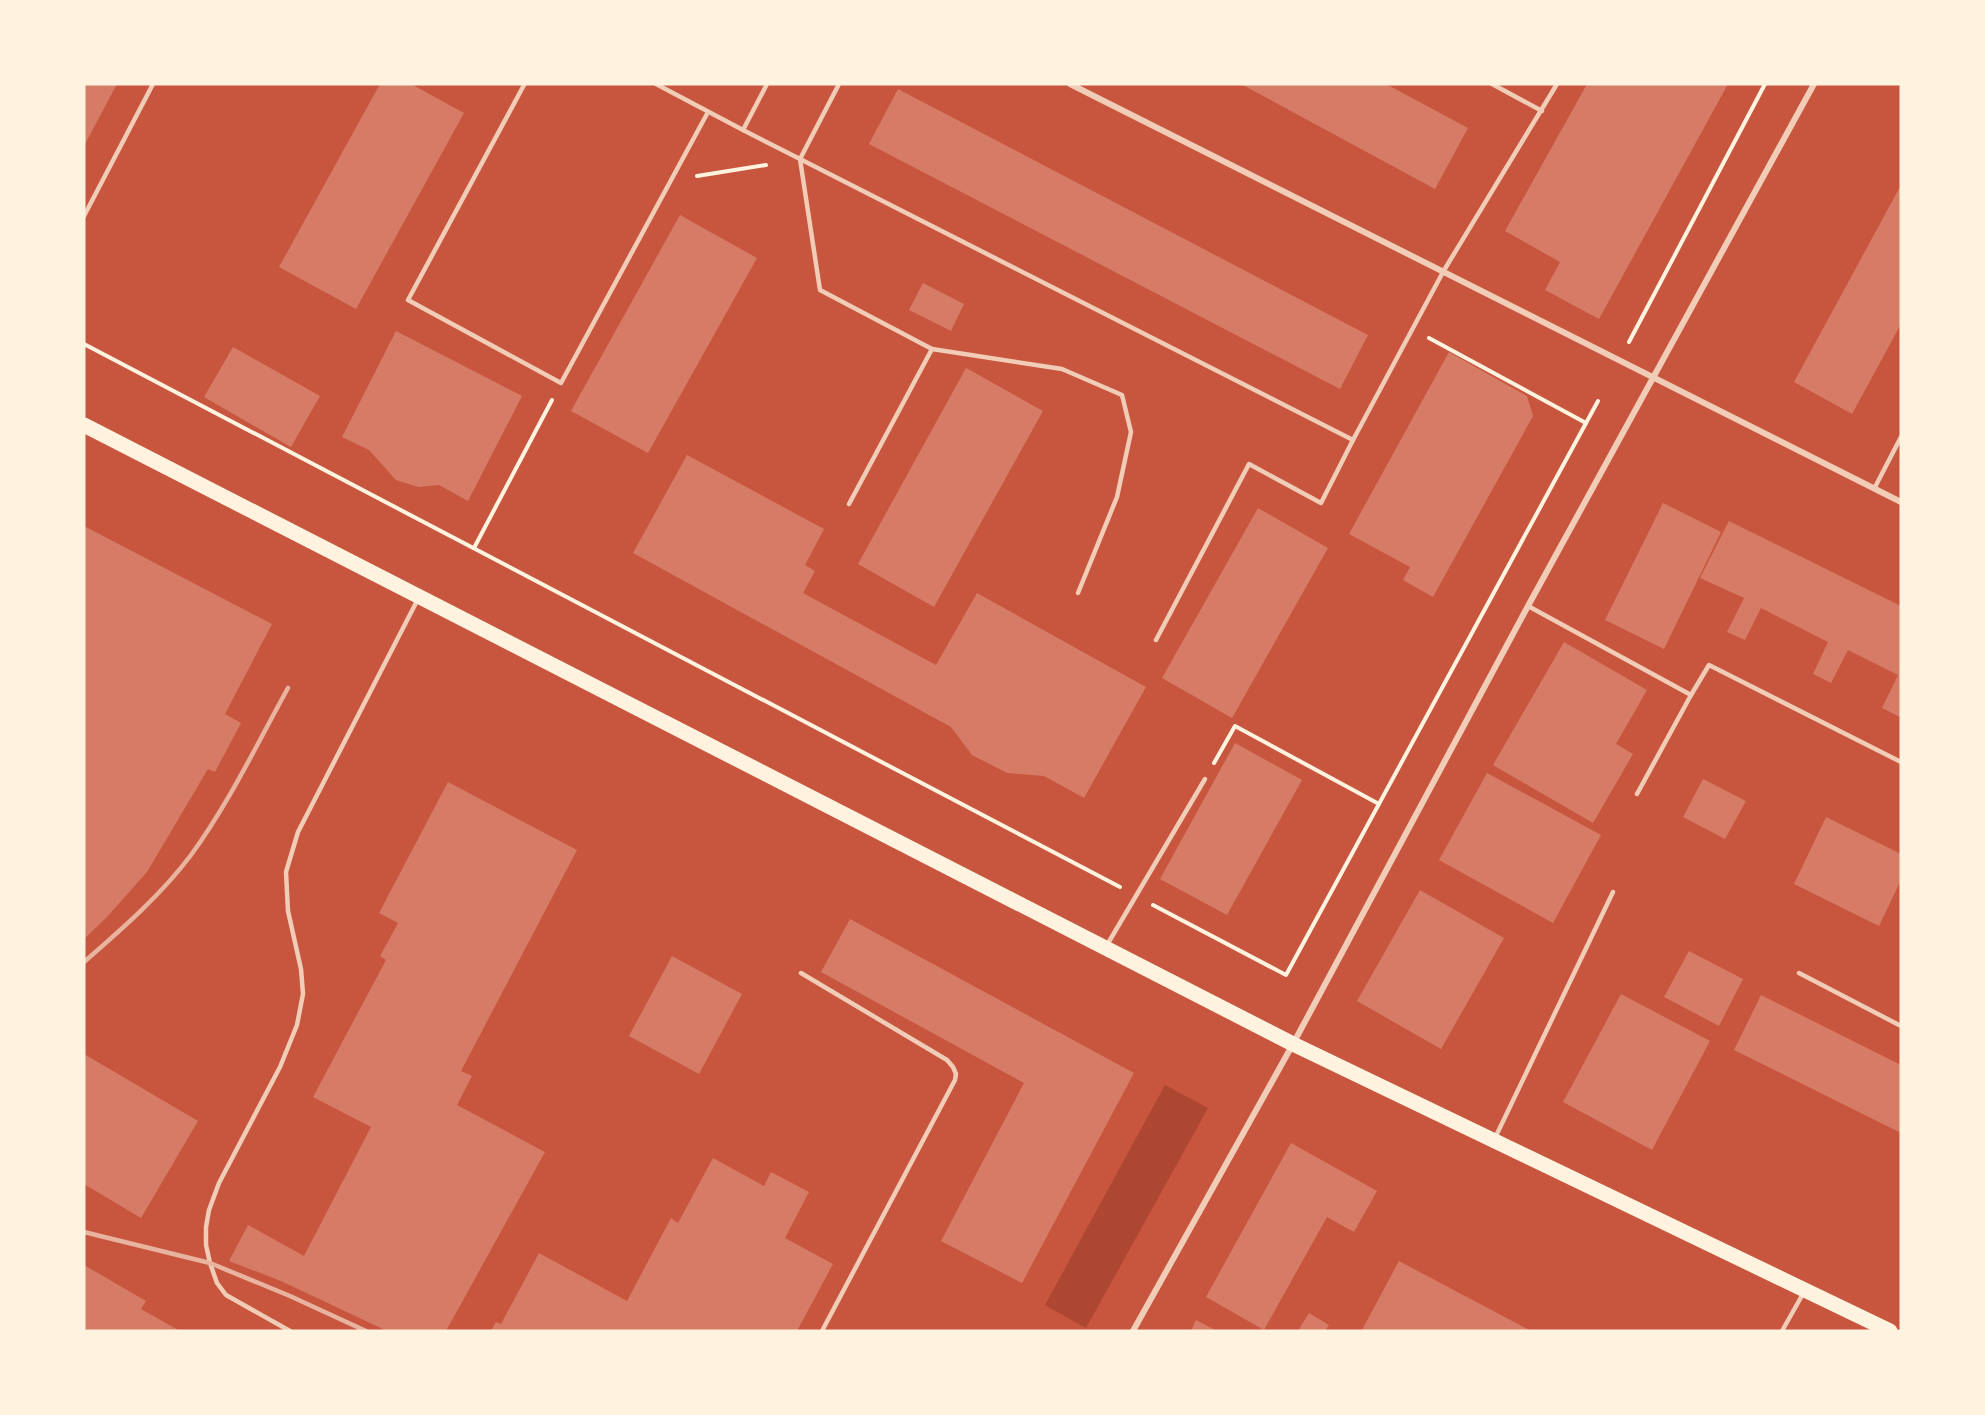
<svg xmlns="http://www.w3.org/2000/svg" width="1985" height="1415" viewBox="0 0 1985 1415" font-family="'Exo 2',sans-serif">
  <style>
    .green { fill: #ae4732 }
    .building { fill: #d67c66 }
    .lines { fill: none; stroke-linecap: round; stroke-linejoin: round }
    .path { stroke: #fff3e0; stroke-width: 4 }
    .service { stroke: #f1ccb7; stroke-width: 4.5 }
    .minor { stroke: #f1ccb7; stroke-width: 6 }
    .primary { stroke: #fff3e0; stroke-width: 15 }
    .rail { stroke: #e9b49f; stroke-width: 4.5 }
  </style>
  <rect width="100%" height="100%" fill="#c8553d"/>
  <!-- green -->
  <path class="green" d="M1165 1085 1208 1108 1086 1328 1045 1305Z"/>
  <!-- building -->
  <g class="building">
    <path d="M84 84H117L84 146Z"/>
    <path d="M380 84H411L464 113 356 309 279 267Z"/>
    <path d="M1241 84H1386L1468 128 1435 189Z"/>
    <path d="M1587 84H1728L1599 319 1545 290 1560 262 1505 231Z"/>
    <path d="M898 89 1368 335 1340 389 869 144Z"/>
    <path d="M1901 185V324L1852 414 1794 382Z"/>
    <path d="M680 215 757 258 648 453 571 411Z"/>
    <path d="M923 283 964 304 951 331 909 310Z"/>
    <path d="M396 331 522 396 468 501 439 485 418 487 396 480 369 450 342 437Z"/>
    <path d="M233 347 320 396 291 447 204 397Z"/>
    <path d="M1449 352 1527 396 1533 416 1433 597 1403 580 1410 567 1349 534Z"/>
    <path d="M966 368 1043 411 934 607 858 564Z"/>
    <path d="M687 455 824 529 805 565 815 571 803 593 936 665 977 593 1146 687 1084 798 1044 776 1007 773 972 755 951 727 633 553Z"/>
    <path d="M1663 503 1721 532 1664 649 1605 620Z"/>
    <path d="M1258 508 1328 548 1232 718 1162 678Z"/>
    <path d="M1729 521 1901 606 1900 717 1882 708 1898 675 1848 650 1831 683 1813 674 1828 642 1761 608 1745 640 1727 632 1744 598 1700 578Z"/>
    <path d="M84 526 272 624 225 714 241 723 215 772 208 769 147 872 106 918 84 939Z"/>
    <path d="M1564 642 1647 690 1616 744 1633 754 1593 823 1493 765Z"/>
    <path d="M1235 743 1302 780 1227 915 1160 879Z"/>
    <path d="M1487 773 1601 835 1553 923 1439 860Z"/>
    <path d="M1703 779 1746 801 1725 839 1683 817Z"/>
    <path d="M448 782 577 850 461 1071 472 1076 457 1105 545 1152 446 1331H387L281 1281 229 1261 248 1225 304 1256 371 1127 313 1097 386 960 380 956 398 923 379 913Z"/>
    <path d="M1826 817 1901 854V880L1879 926 1794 884Z"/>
    <path d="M1420 890 1504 938 1441 1049 1357 1001Z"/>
    <path d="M850 919 1134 1073 1022 1283 941 1241 1024 1083 821 972Z"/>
    <path d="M1689 951 1743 979 1719 1026 1664 997Z"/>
    <path d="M672 956 742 994 699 1074 629 1036Z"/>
    <path d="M1621 994 1710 1041 1652 1150 1563 1102Z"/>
    <path d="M1761 995 1901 1065V1133L1734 1050Z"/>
    <path d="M84 1054 198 1121 141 1218 84 1184Z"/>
    <path d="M1291 1143 1377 1191 1354 1232 1327 1217 1264 1330 1206 1297Z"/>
    <path d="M713 1158 764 1186 771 1172 809 1192 785 1238 833 1264 797 1331H491L496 1322 501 1324 539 1253 627 1301 671 1218 678 1223Z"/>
    <path d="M1399 1261 1531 1331 1362 1330Z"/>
    <path d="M84 1265 146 1301 141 1309 180 1331H84Z"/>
    <path d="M1309 1313 1329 1325 1325 1331H1298Z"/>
    <path d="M1196 1320 1217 1331H1191Z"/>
  </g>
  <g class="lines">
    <!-- path -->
    <g class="path">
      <path d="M697 176 766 165"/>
      <path d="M1429 338 1586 423"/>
      <path d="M1629 342 1765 84"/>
      <path d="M84 344 1120 887"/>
      <path d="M474 548 552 400"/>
      <path d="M1214 763 1235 726 1379 804"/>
      <path d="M1153 905 1286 975 1598 401"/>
    </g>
    <!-- service -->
    <g class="service">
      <path d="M656 84 743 130"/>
      <path d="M767 84 743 130 800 159 839 84"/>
      <path d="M1492 84 1542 111"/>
      <path d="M524 85 408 300 561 383 708 112"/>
      <path d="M800 159 1353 440 1443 272 1557 84"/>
      <path d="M800 159 820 290 932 349 849 504"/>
      <path d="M84 216 153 84"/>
      <path d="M932 349 1062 369 1122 395 1131 432 1117 497 1078 593"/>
      <path d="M1874 489 1901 437"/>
      <path d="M1528 606 1691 695 1709 665 1901 762"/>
      <path d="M1156 640 1249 464 1321 503 1353 440"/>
      <path d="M1637 794 1691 695"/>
      <path d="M1107 945 1205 779"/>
      <path d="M801 973 947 1060 953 1067 956 1074 955 1080 822 1331"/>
      <path d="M1799 973 1901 1026"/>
      <path d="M1495 1138 1613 892"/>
      <path d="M290 1331 226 1295 217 1283 210 1263 206 1245V1227L209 1210 219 1183 280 1067 297 1025 303 994 301 969 288 911 286 872 298 832 418 599"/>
      <path d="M1782 1331 1804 1292"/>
    </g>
    <!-- minor -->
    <g class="minor">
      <path d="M1070 84 1901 502"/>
      <path d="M1133 1331 1293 1044 1528 606 1814 84"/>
    </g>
    <!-- primary -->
    <path class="primary" d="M84 425 1293 1044 1890 1331"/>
    <!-- rail -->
    <g class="rail">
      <path d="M84 962C122 929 161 895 191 855 229 803 257 744 288 688"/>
      <path d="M84 1232 210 1263 290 1296 366 1331"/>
    </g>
  </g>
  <!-- border -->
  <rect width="1985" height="1415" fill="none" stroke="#fff3e0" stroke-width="171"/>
</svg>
